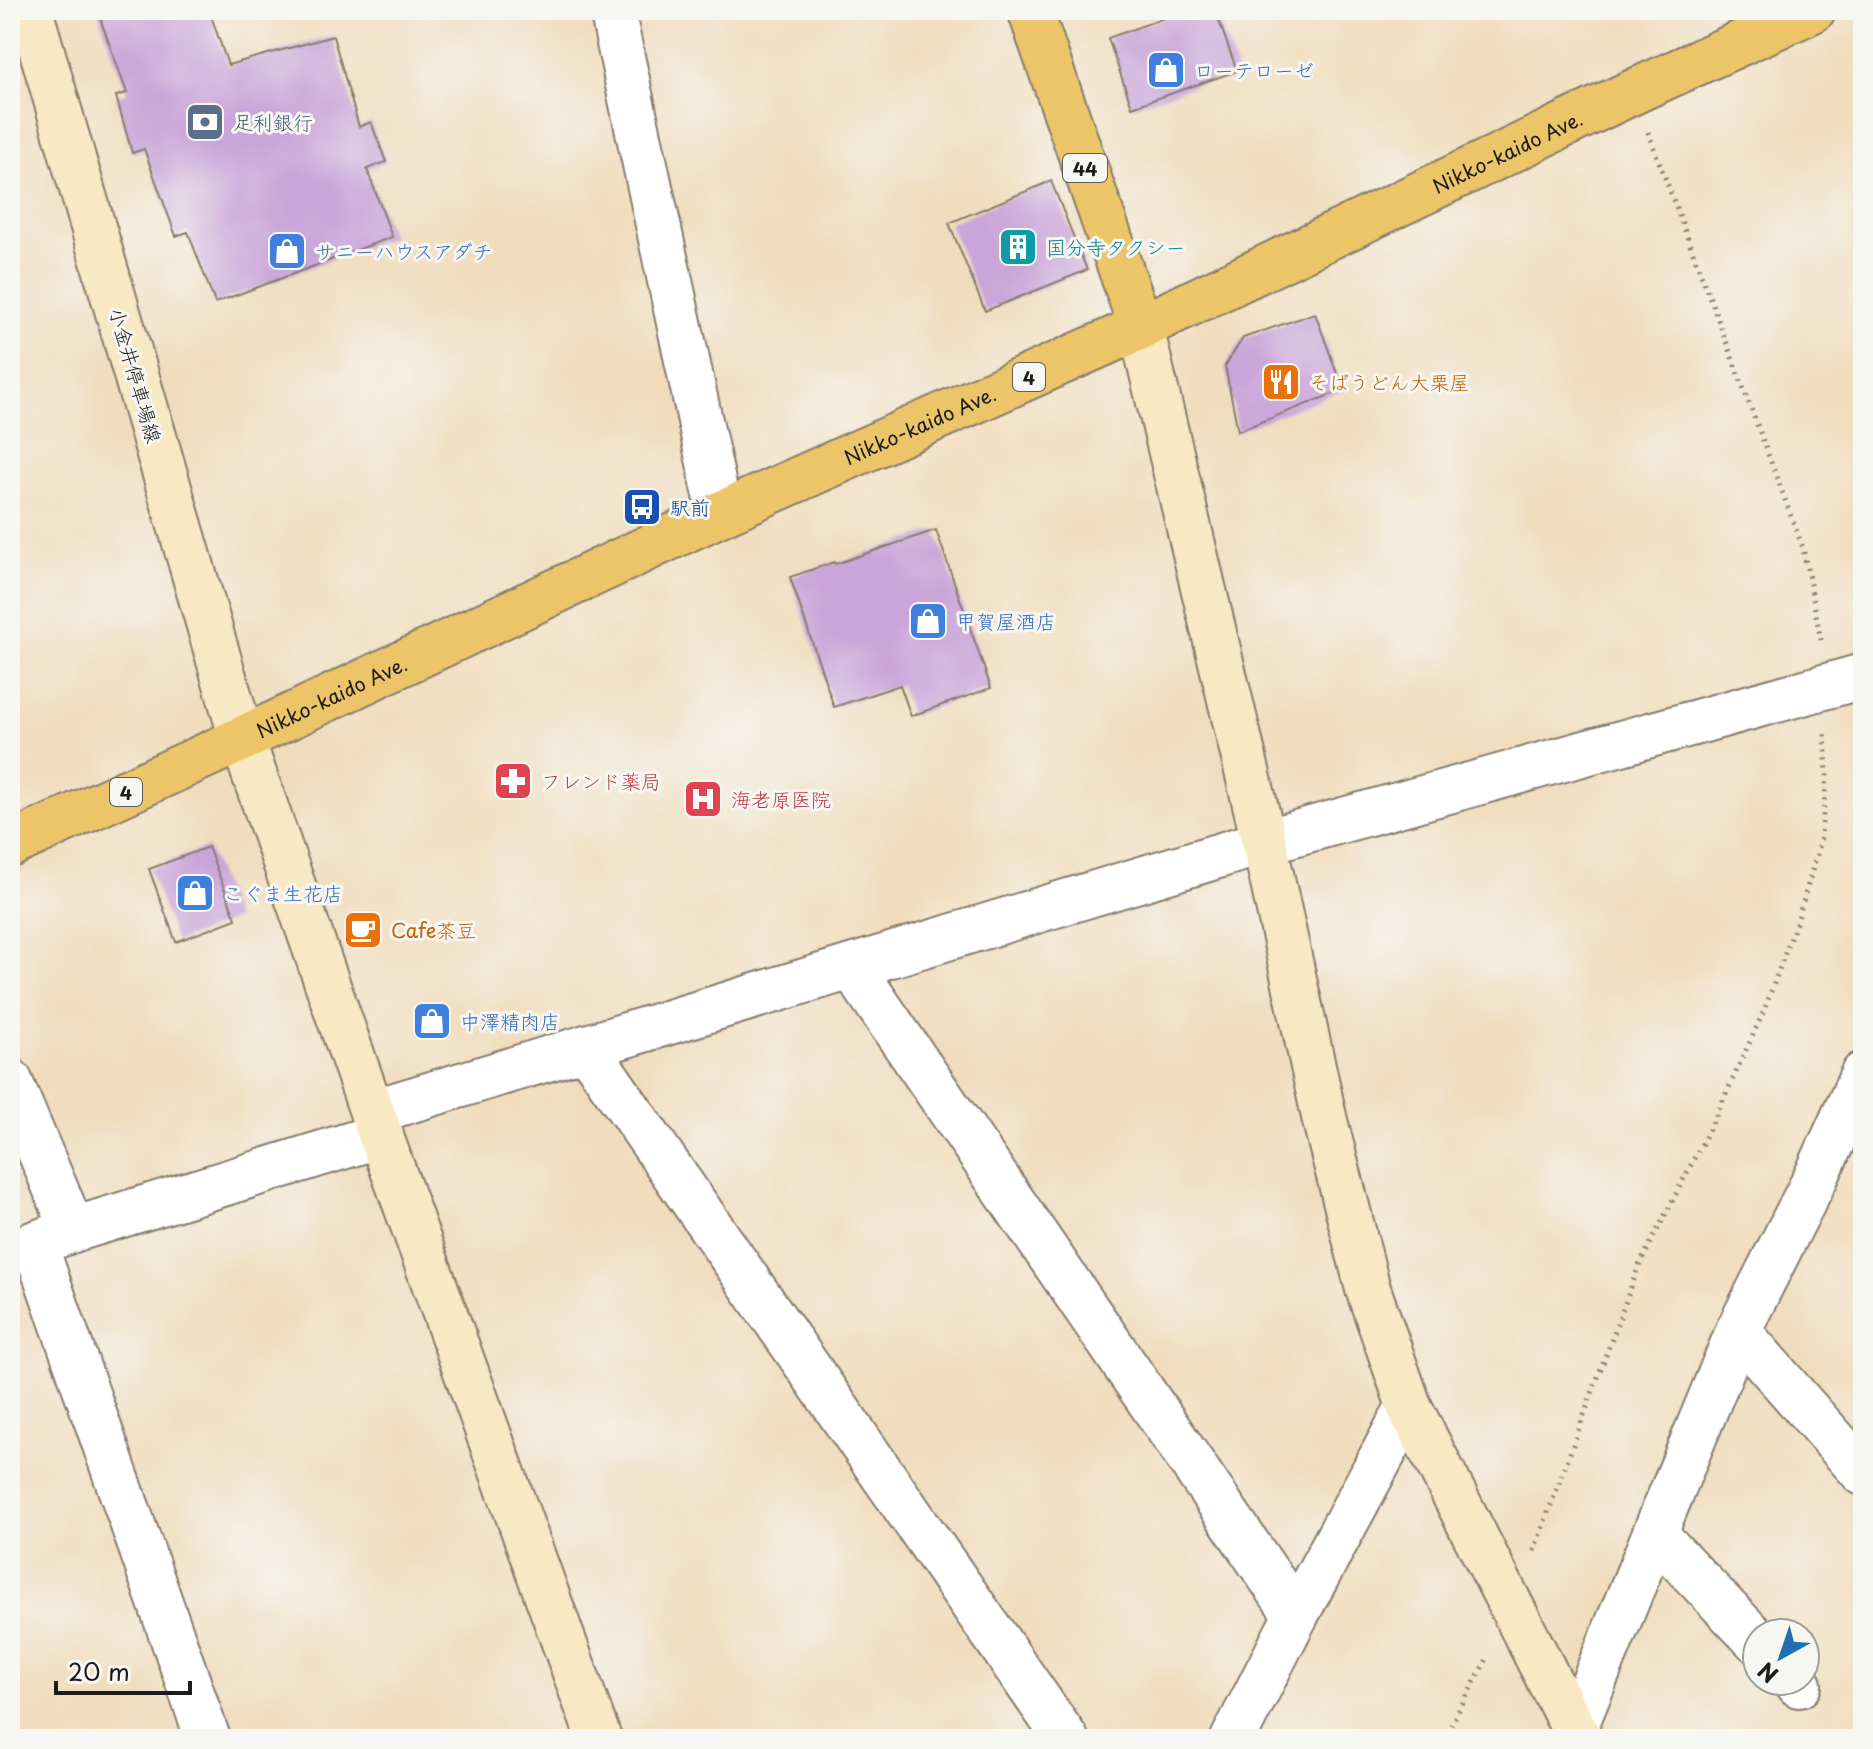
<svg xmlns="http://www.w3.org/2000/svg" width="1873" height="1749" viewBox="0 0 1873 1749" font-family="'Playpen Sans','Klee One',sans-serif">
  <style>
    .building { fill: #caa5d9 }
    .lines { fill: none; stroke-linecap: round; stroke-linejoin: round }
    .street-casing { stroke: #867c6d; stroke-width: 48 }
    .secondary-casing { stroke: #867c6d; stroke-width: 48 }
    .primary-casing { stroke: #867c6d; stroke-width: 48 }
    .highway-casing { stroke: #867c6d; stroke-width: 48 }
    .path { stroke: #867c6d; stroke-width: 5; stroke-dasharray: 2 6; stroke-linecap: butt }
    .street { stroke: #fff; stroke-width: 44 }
    .secondary { stroke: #f8e8c3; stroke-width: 44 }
    .primary { stroke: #edc569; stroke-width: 44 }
    .highway { stroke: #edc569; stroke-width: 44 }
    .labels { text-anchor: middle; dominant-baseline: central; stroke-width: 6; stroke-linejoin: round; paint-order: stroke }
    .shield { fill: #f6f6f2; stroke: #5d5d5c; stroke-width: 2 }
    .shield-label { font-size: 18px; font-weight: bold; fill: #1c1c1c }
    .shop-label { font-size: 20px; fill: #366cbe; stroke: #f6f6f2; text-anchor: start }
    .service-label { font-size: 20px; fill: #4e5e75; stroke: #f6f6f2; text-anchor: start }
    .street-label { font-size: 20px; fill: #1c1c1c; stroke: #f6f6f2 }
    .culture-label { font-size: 20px; fill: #0d838f; stroke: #f6f6f2; text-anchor: start }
    .food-label { font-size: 20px; fill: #c56008; stroke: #f6f6f2; text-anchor: start }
    .transit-label { font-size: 20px; fill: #164399; stroke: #f6f6f2; text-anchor: start }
    .health-label { font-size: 20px; fill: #be3a42; stroke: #f6f6f2; text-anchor: start }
  </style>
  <rect width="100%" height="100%" fill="#f6f6f2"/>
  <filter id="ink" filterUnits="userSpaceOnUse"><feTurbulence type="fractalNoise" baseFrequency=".0125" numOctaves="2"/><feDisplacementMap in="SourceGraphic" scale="16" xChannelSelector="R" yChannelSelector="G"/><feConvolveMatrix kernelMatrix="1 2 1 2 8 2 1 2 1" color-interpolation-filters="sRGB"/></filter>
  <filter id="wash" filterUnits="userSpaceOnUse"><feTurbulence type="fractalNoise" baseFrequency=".006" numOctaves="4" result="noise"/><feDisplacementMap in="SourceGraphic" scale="32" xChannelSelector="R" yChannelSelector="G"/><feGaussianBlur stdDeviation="1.8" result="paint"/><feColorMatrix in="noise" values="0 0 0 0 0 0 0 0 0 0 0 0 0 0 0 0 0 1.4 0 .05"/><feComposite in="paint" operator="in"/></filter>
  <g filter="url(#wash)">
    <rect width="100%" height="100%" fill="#f1ddbe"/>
    <g id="blocks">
      <!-- building -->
      <g class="building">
        <path d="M97 10H209L228 65 333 36 359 127 371 122 386 162 367 169 392 237 215 303 188 232 176 236 144 149 132 153 116 96 127 93Z"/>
        <path d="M1186 10H1215L1237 71 1132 107 1108 38Z"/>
        <path d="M1051 181 1087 270 985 311 949 223Z"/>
        <path d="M1315 313 1343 390 1238 431 1225 366 1243 338Z"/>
        <path d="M936 530 991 688 911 716 900 685 834 707 790 577 834 562 835 564Z"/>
        <path d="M208 847 236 919 176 942 149 869Z"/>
      </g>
    </g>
  </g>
  <g filter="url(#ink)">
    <use href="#blocks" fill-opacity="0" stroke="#867c6d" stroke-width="2"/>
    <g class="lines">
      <defs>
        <g id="street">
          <path d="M612 10 720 514"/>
          <path d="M852 967 1296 1615"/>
          <path d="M586 1047 1066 1739"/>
          <path d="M10 1081 73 1230"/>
          <path d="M372 1112 1264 842 1863 676"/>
          <path d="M35 1245 208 1739"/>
          <path d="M10 1252 73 1230 381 1135"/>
          <path d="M1738 1331 1863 1473"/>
          <path d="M1655 1534 1757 1641"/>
          <path d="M1796 1681 1799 1685"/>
          <path d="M1574 1730 1738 1331 1817 1175 1863 1074"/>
          <path d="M1233 1739 1296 1615 1409 1406"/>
        </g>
        <g id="secondary">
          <path d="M30 10 242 739 372 1112 599 1739"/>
          <path d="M1141 327 1264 842 1325 1121 1368 1289 1409 1406 1579 1739"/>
        </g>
        <path id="primary" d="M1030 10 1141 327"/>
        <g id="highway">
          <path id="s1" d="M10 845 242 739 720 514 1141 327 1633 92 1813 10"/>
        </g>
      </defs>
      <!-- street casing -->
      <use href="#street" class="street-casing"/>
      <!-- secondary casing -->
      <use href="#secondary" class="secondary-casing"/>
      <!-- primary casing -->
      <use href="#primary" class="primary-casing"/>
      <!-- highway casing -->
      <use href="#highway" class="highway-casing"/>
      <!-- path -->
      <g class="path">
        <path d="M1648 132 1803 548 1821 640"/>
        <path d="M1534 1551 1638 1268 1715 1118 1763 1013 1798 918 1820 844 1827 776 1825 731"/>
        <path d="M1443 1739 1487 1659"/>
      </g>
      <!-- street -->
      <use href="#street" class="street"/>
      <!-- secondary -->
      <use href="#secondary" class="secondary"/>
      <!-- primary -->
      <use href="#primary" class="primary"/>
      <!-- highway -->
      <use href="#highway" class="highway"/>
    </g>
  </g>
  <!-- icons -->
  <defs>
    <symbol id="shop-square" viewBox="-11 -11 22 22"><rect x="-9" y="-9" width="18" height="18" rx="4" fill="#3f7fe0" stroke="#f6f6f2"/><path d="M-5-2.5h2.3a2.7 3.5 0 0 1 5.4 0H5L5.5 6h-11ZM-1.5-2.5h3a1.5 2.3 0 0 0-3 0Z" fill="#fff"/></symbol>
    <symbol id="bank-square" viewBox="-11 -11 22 22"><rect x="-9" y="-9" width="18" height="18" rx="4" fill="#5c6f8a" stroke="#f6f6f2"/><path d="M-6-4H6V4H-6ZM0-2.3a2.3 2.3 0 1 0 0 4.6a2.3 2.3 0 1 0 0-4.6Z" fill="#fff"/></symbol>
    <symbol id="building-square" viewBox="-11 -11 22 22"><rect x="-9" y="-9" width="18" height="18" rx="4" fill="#0f9aa8" stroke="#f6f6f2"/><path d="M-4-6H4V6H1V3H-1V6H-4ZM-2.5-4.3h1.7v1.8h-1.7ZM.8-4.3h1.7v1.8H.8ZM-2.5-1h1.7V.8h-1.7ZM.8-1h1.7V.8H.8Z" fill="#fff"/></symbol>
    <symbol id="restaurant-square" viewBox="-11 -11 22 22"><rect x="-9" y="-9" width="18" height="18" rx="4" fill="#e8710a" stroke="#f6f6f2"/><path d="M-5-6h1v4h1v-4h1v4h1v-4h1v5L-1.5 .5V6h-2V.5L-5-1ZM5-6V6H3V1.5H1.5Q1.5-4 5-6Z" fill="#fff"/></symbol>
    <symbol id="bus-square" viewBox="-11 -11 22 22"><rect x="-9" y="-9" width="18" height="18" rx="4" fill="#1a4fb4" stroke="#f6f6f2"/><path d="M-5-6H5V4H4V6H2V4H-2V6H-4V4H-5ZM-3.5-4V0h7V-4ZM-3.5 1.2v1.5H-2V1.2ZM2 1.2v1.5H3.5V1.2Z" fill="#fff"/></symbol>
    <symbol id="pharmacy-square" viewBox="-11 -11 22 22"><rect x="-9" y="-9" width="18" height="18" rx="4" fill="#e0444e" stroke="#f6f6f2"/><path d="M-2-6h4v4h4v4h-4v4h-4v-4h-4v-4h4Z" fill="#fff"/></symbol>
    <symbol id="hospital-square" viewBox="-11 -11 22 22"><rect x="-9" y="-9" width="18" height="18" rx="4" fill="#e0444e" stroke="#f6f6f2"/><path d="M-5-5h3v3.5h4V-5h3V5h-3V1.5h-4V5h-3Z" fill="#fff"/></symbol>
    <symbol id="cafe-square" viewBox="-11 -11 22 22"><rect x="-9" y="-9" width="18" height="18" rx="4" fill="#e8710a" stroke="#f6f6f2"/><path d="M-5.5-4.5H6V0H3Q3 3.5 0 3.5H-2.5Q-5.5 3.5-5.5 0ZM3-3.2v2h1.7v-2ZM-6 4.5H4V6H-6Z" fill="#fff"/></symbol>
  </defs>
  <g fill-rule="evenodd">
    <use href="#shop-square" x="1144" y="48" width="44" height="44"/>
    <use href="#bank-square" x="183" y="100" width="44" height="44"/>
    <use href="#building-square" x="996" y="225" width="44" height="44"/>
    <use href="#shop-square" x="265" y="229" width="44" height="44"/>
    <use href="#restaurant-square" x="1259" y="360" width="44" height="44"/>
    <use href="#bus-square" x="620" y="485" width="44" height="44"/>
    <use href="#shop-square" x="906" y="599" width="44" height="44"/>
    <use href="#pharmacy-square" x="491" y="759" width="44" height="44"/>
    <use href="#hospital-square" x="681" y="777" width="44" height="44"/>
    <use href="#shop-square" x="173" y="871" width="44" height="44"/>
    <use href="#cafe-square" x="341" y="908" width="44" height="44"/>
    <use href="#shop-square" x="410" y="999" width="44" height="44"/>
  </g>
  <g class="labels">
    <!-- shield labels -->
    <g class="shield">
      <rect x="1063" y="154" width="44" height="28" rx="6"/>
      <rect x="1013" y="363" width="32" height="28" rx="6"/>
      <rect x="110" y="778" width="32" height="28" rx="6"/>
    </g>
    <g class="shield-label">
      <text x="1085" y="168">44</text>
      <text x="1029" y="377">4</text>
      <text x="126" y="792">4</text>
    </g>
    <!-- shop labels -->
    <g class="shop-label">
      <text x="1194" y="70">ローテローゼ</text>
      <text x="315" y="251">サニーハウスアダチ</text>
      <text x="956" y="621">甲賀屋酒店</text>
      <text x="223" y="893">こぐま生花店</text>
      <text x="460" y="1021">中澤精肉店</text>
    </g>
    <!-- service labels -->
    <g class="service-label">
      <text x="233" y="122">足利銀行</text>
    </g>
    <!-- street labels -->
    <g class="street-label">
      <text stroke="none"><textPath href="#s1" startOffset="1650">Nikko-kaido Ave.</textPath></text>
      <text transform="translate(136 375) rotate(74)">小金井停車場線</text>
      <text stroke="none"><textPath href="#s1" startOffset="1002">Nikko-kaido Ave.</textPath></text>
      <text stroke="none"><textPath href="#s1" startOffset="354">Nikko-kaido Ave.</textPath></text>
    </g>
    <!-- culture labels -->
    <g class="culture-label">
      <text x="1046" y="247">国分寺タクシー</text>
    </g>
    <!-- food labels -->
    <g class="food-label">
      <text x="1309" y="382">そばうどん大栗屋</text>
      <text x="391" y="930">Cafe茶豆</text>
    </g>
    <!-- transit labels -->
    <g class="transit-label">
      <text x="670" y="507">駅前</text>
    </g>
    <!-- health labels -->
    <g class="health-label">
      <text x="541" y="781">フレンド薬局</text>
      <text x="731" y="799">海老原医院</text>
    </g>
  </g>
  <!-- margin -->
  <rect width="1873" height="1749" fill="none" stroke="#f6f6f2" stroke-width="40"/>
  <!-- north arrow -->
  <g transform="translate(1781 1657) rotate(220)"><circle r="38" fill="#f6f6f2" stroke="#9f9f9c" stroke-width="2"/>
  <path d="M0-6L14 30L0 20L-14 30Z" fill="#1f6fb2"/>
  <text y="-12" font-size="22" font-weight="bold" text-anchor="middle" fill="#1c1c1c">N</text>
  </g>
  <!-- scale -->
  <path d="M56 1681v12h134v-12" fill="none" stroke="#1c1c1c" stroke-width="4"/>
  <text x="68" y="1681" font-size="24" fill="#1c1c1c" stroke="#f6f6f2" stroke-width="6" paint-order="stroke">20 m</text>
</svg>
